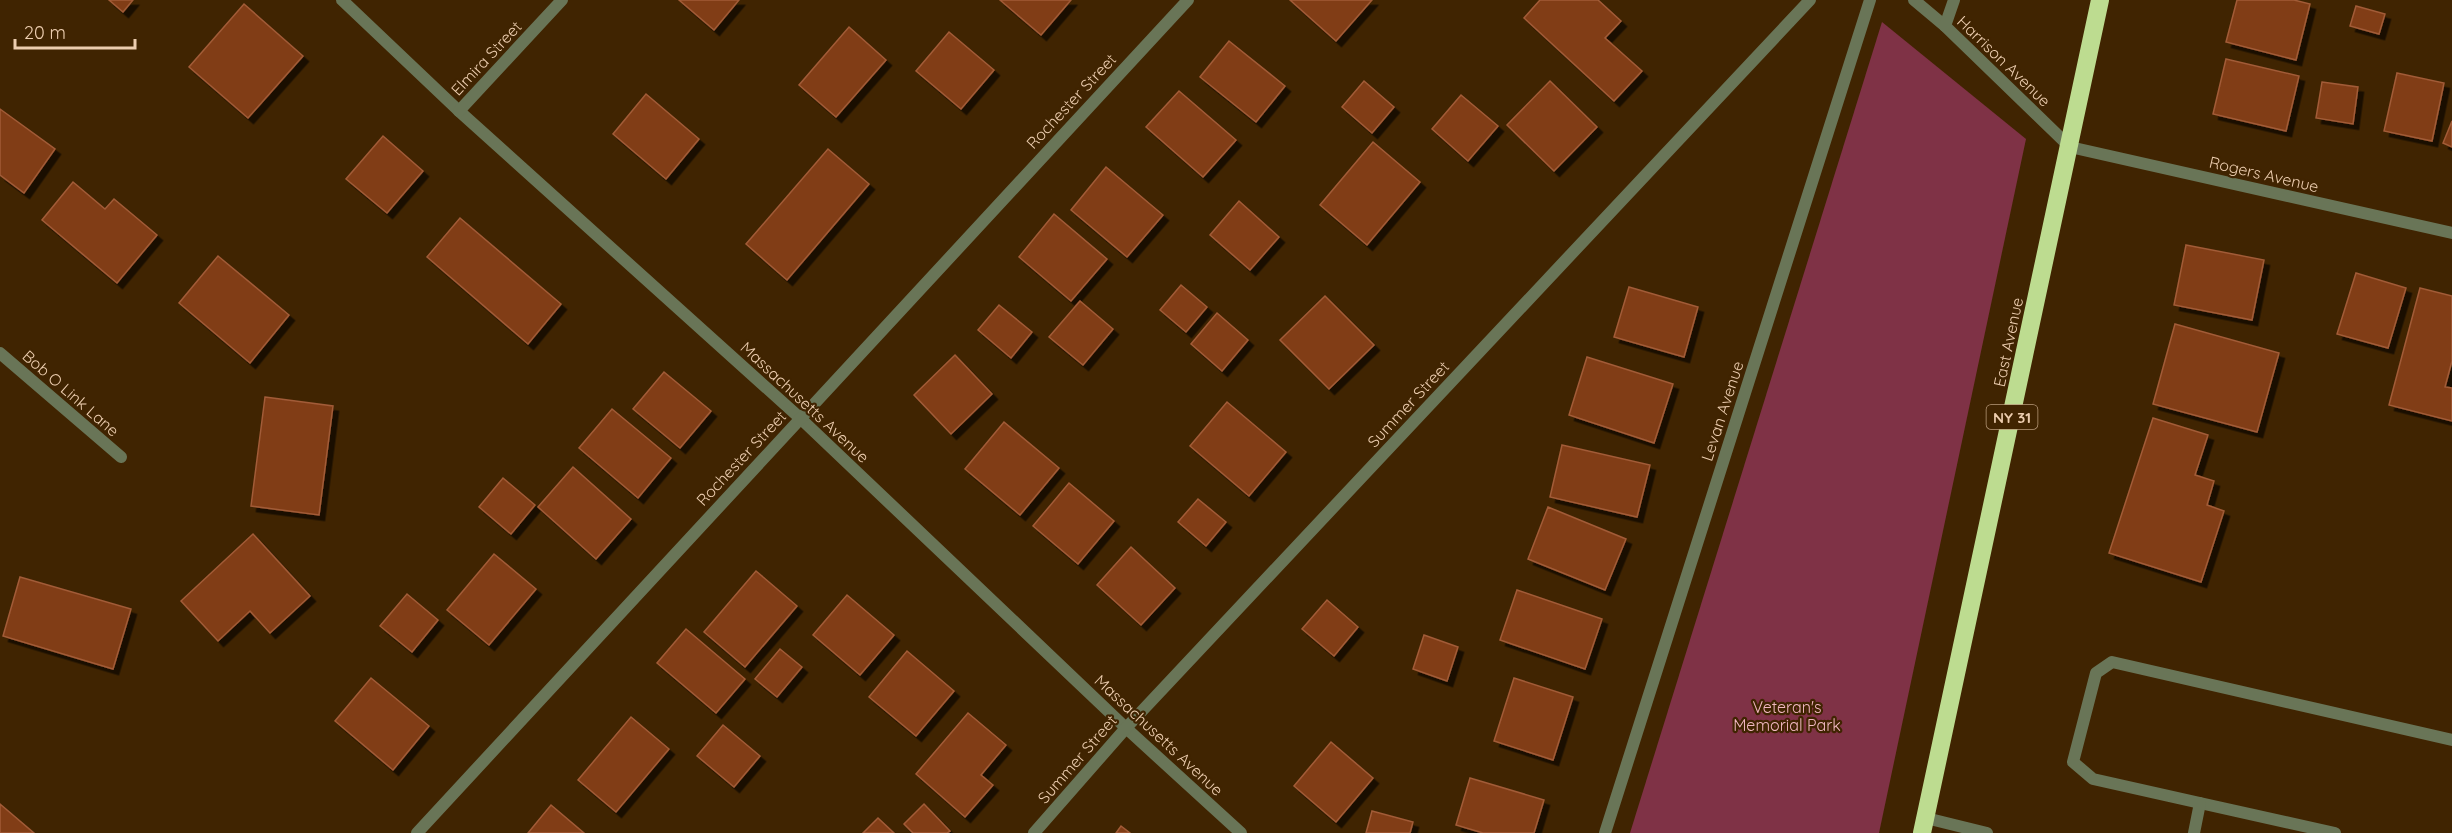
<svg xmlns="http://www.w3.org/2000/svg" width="2452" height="833" viewBox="0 0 2452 833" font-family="Quicksand,sans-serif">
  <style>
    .green { fill: #7f3246 }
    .building { fill: #813e18; stroke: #a25b37; stroke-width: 1.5; filter: url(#shadow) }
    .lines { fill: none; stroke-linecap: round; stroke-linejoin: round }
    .lane { stroke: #697557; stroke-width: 12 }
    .street { stroke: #697557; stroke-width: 12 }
    .highway { stroke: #bddc90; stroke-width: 18 }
    .labels { text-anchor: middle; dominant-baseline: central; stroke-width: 4.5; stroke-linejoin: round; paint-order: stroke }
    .shield { fill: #402401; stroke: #b89a7b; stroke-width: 1.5 }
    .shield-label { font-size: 15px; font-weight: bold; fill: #eccdaf }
    .street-label { font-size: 16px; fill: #eccdaf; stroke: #402401 }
    .park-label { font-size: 16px; fill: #f2b8c3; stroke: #402401 }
  </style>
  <defs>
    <filter id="shadow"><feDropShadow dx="5.5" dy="5.5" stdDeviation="0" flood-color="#0009"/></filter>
  </defs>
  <rect width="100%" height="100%" fill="#402401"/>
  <!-- green -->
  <path class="green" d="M1882 22 2026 139 1879 833H1630Z"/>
  <!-- building -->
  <g class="building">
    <path d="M109 0H133L123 12Z"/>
    <path d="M679 0H739L714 30Z"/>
    <path d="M1000 0H1071L1041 35Z"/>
    <path d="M1290 0H1372L1336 41Z"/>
    <path d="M1540 0H1598L1621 21 1605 38 1642 71 1614 101 1524 18Z"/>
    <path d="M2237 0H2294L2310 4 2296 60 2226 42Z"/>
    <path d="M244 4 303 56 248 118 189 67Z"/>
    <path d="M2356 6 2385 14 2379 34 2350 26Z"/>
    <path d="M849 27 886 60 836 117 799 85Z"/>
    <path d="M949 32 994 70 961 109 916 71Z"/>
    <path d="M1229 41 1285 86 1256 122 1200 77Z"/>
    <path d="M2226 59 2299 76 2286 131 2213 114Z"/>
    <path d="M2397 73 2444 83 2432 141 2384 131Z"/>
    <path d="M1364 81 1394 107 1372 133 1342 107Z"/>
    <path d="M1550 81 1597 127 1554 171 1507 125Z"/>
    <path d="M2322 82 2358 87 2353 124 2316 118Z"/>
    <path d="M1179 91 1236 140 1203 177 1146 127Z"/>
    <path d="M646 94 699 139 666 179 613 134Z"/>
    <path d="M1461 95 1498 126 1468 161 1432 129Z"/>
    <path d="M0 109 55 149 24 193 0 175Z"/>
    <path d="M2452 121V147L2443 143Z"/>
    <path d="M383 136 423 171 387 213 346 179Z"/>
    <path d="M1373 142 1420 182 1367 245 1320 205Z"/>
    <path d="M828 149 869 184 787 280 746 244Z"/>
    <path d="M1106 167 1163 215 1127 257 1071 210Z"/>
    <path d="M73 182 105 209 114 199 157 235 117 283 42 220Z"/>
    <path d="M1239 201 1279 237 1250 270 1210 235Z"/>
    <path d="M1054 214 1107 259 1071 301 1019 257Z"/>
    <path d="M460 218 561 304 528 344 427 257Z"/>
    <path d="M2186 245 2264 260 2252 320 2174 305Z"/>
    <path d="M218 256 289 315 250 363 179 303Z"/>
    <path d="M2356 273 2406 288 2388 348 2337 334Z"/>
    <path d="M1181 285 1207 307 1186 332 1160 310Z"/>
    <path d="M1629 287 1698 307 1684 357 1614 337Z"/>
    <path d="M2420 288 2452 296V361L2445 387 2452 388V421L2389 405Z"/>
    <path d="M1325 296 1374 345 1329 389 1280 340Z"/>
    <path d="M1080 301 1113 329 1083 365 1049 337Z"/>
    <path d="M999 305 1032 332 1011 358 978 330Z"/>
    <path d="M1217 313 1248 340 1222 371 1191 344Z"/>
    <path d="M2175 324 2279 353 2257 432 2153 404Z"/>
    <path d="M955 355 992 394 951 434 914 395Z"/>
    <path d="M1587 357 1673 384 1654 443 1569 415Z"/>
    <path d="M664 372 711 411 680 448 633 409Z"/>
    <path d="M265 397 333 406 319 515 251 506Z"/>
    <path d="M1227 402 1286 452 1249 496 1190 446Z"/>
    <path d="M612 409 671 458 638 498 579 448Z"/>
    <path d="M2153 418 2208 435 2195 475 2214 481 2207 505 2224 511 2201 582 2109 553Z"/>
    <path d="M1004 422 1059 468 1020 515 965 469Z"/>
    <path d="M1562 445 1650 465 1637 517 1550 497Z"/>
    <path d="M573 467 631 519 596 559 538 507Z"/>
    <path d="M503 478 535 505 511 534 479 507Z"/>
    <path d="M1069 483 1114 521 1078 564 1033 526Z"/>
    <path d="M1198 499 1226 522 1206 546 1178 522Z"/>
    <path d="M1548 507 1626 539 1605 590 1528 559Z"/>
    <path d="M253 534 310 596 270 633 250 611 218 641 181 601Z"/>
    <path d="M1131 547 1175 588 1141 625 1097 585Z"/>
    <path d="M494 554 536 589 489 645 447 610Z"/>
    <path d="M756 571 797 606 745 667 704 632Z"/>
    <path d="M20 577 131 609 113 669 3 636Z"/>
    <path d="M1517 590 1602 619 1585 669 1500 640Z"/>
    <path d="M407 594 438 620 412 652 380 626Z"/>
    <path d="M847 595 894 635 860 675 813 635Z"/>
    <path d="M1327 600 1358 627 1334 656 1302 629Z"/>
    <path d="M686 629 745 679 716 713 657 663Z"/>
    <path d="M1424 635 1458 647 1447 681 1413 669Z"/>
    <path d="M780 649 802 667 777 697 755 679Z"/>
    <path d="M907 651 954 691 916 736 869 697Z"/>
    <path d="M371 678 429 726 393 770 335 721Z"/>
    <path d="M1514 678 1573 697 1553 760 1494 741Z"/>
    <path d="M968 713 1006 745 981 775 993 785 965 817 916 774Z"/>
    <path d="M631 717 669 749 616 812 578 780Z"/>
    <path d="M723 725 760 756 734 787 697 756Z"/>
    <path d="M1331 742 1373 778 1336 822 1294 786Z"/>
    <path d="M1470 778 1544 800 1534 833H1483L1456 825Z"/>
    <path d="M0 804 34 833H0Z"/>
    <path d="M924 804 950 831 947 833H913L904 824Z"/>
    <path d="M551 805 584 833H528Z"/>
    <path d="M1372 811 1413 822 1410 833H1366Z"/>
    <path d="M878 818 894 833H863Z"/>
    <path d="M1121 826 1130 833H1116Z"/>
  </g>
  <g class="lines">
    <!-- lane -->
    <g class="lane">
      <path d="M2200 803 2335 833"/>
      <path d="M1926 818 1987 833"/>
      <path d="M2194 833 2200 803 2093 779 2073 762 2096 673 2112 662 2452 740"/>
    </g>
    <!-- street -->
    <g class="street">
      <path d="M342 0 459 111 800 418 1126 728 1241 833"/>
      <path d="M1914 0 1945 26 2070 147 2452 233"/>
      <path d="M1945 26 1954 0"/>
      <path d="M459 111 562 0"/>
      <path d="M0 353 121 457"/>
      <path d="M417 833 1188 0"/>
      <path d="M1034 833 1126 728 1810 0"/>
      <path d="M1605 833 1870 0"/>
    </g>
    <!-- highway -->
    <path class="highway" d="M1922 833 2100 0"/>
  </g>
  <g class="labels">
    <!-- shield labels -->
    <rect class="shield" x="1986.5" y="405" width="51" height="24" rx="4.5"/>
    <g class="shield-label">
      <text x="2012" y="417">NY 31</text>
    </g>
    <!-- street labels -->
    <g class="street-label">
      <text transform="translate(486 58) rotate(-47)">Elmira Street</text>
      <text transform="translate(2004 61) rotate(44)">Harrison Avenue</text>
      <text transform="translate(1071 101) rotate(-47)">Rochester Street</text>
      <text transform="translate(2264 174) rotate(13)">Rogers Avenue</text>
      <text transform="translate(2008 342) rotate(-78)">East Avenue</text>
      <text transform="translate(71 393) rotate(41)">Bob O Link Lane</text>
      <text transform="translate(805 402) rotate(43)">Massachusetts Avenue</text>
      <text transform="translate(1408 404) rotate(-47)">Summer Street</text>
      <text transform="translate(1722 411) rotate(-72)">Levan Avenue</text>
      <text transform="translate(741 458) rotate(-47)">Rochester Street</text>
      <text transform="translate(1159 735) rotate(43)">Massachusetts Avenue</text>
      <text transform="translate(1077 759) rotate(-49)">Summer Street</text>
    </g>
    <!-- park labels -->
    <g class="park-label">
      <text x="1787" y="707">Veteran's<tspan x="1787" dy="18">Memorial Park</tspan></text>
    </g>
  </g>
  <!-- scale -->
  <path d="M15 39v9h120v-9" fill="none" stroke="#eccdaf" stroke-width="3"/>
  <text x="24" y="39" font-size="18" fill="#eccdaf" stroke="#402401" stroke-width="4.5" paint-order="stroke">20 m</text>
</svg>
